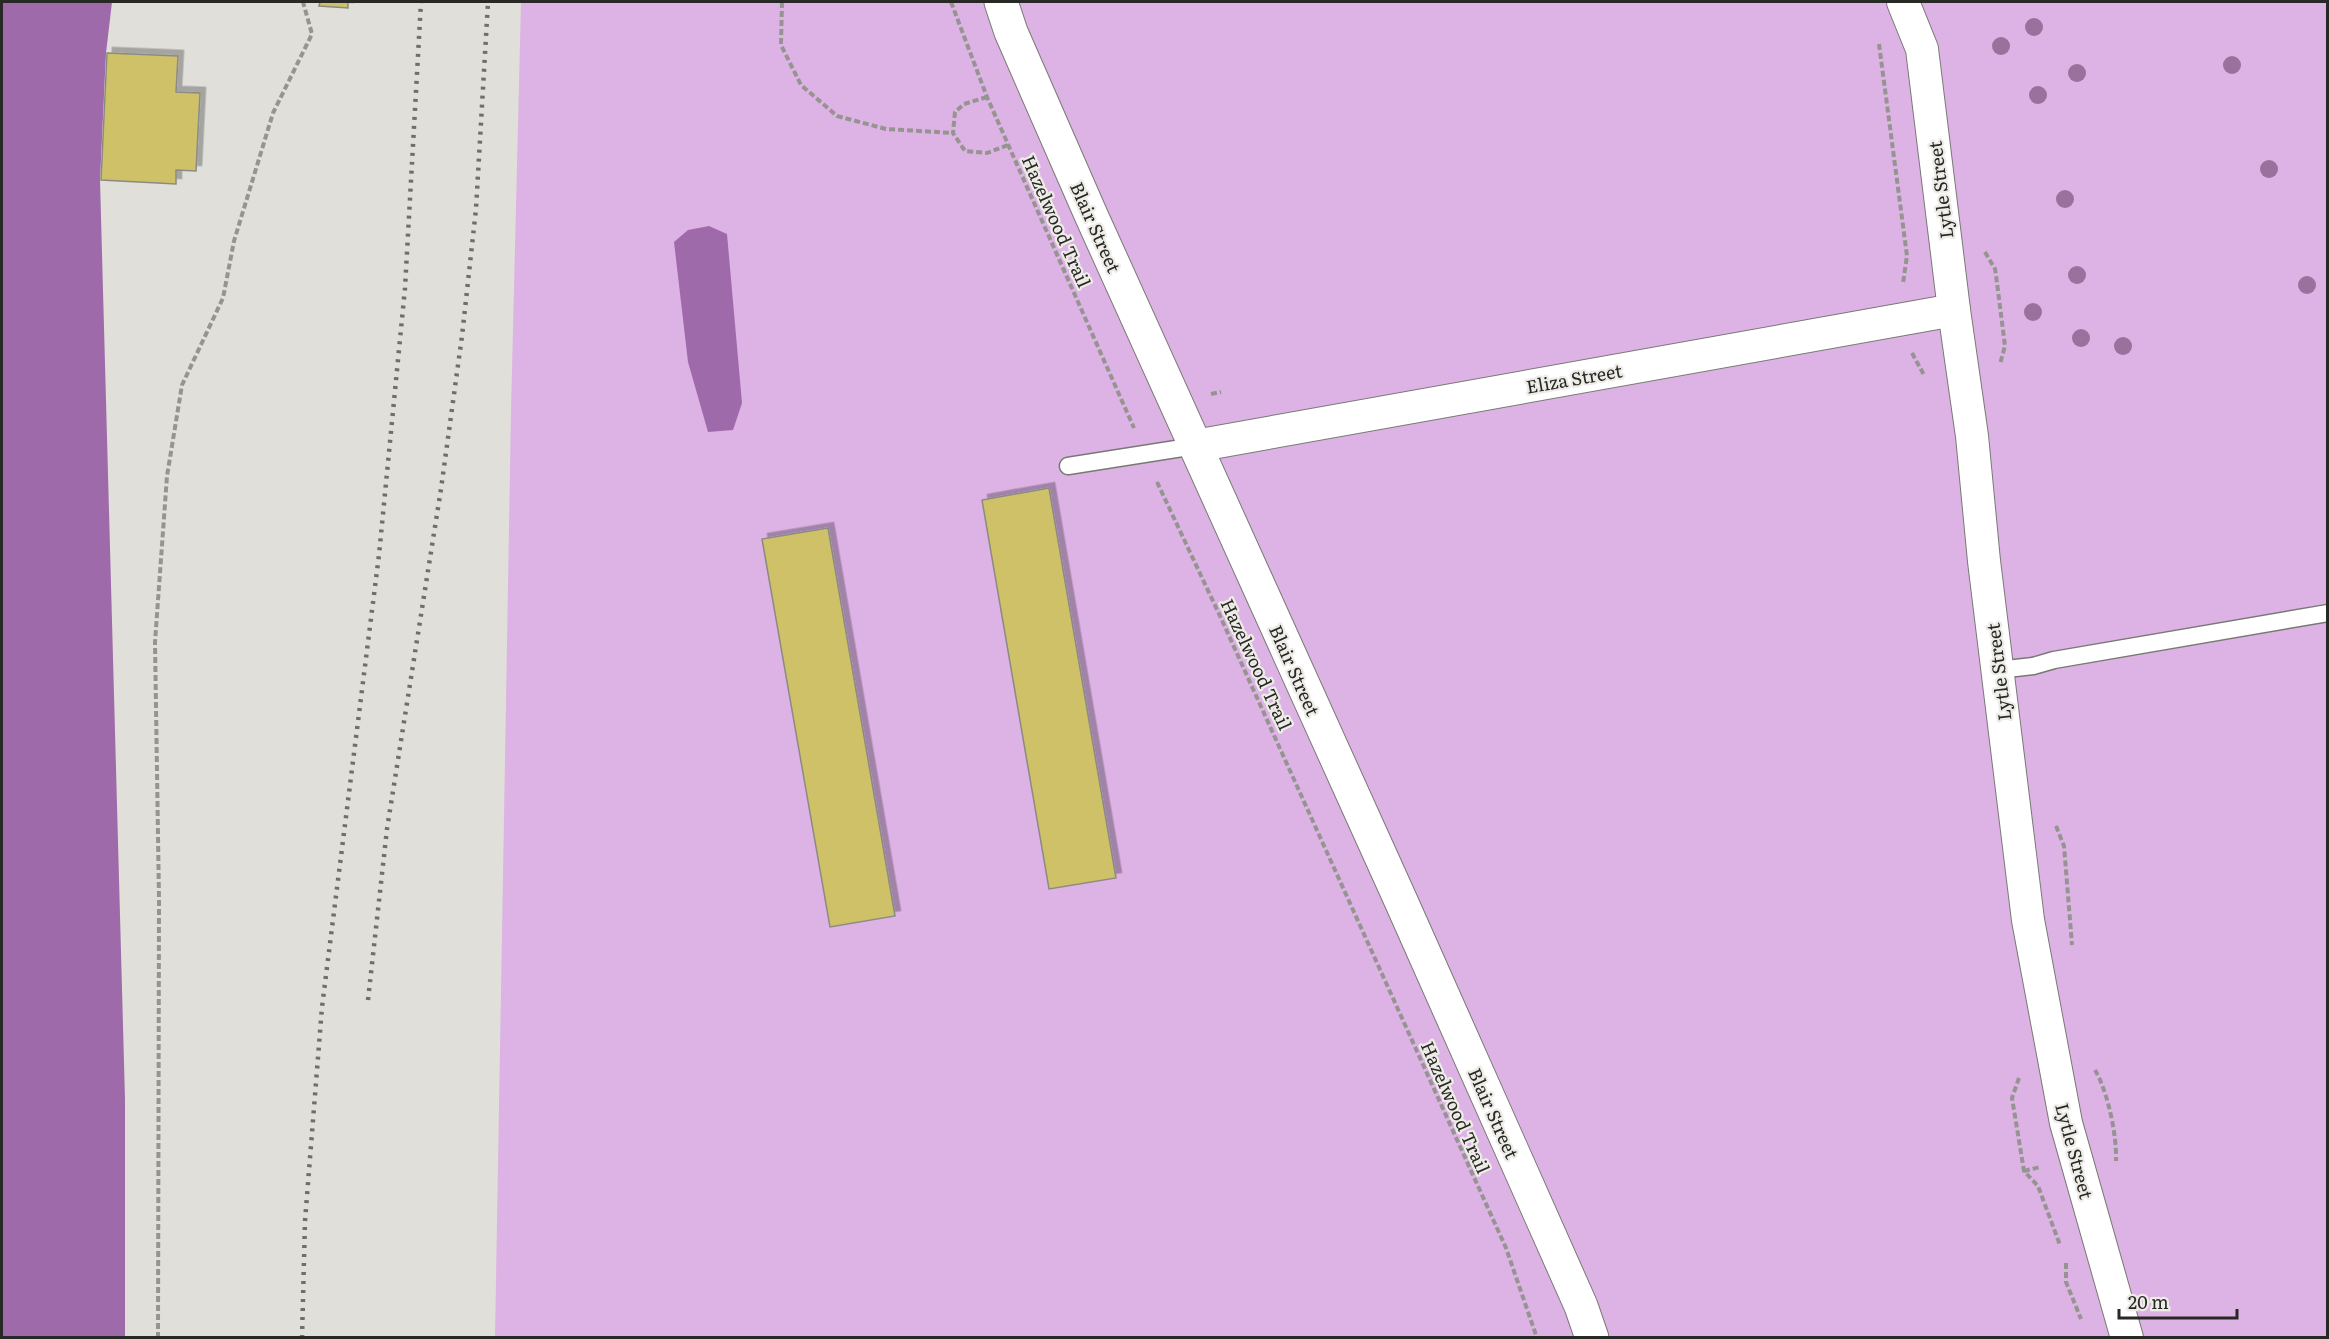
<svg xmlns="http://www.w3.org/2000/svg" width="2329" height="1339" viewBox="0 0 2329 1339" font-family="Literata,serif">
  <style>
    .green { fill: #ddb3e5 }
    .water { fill: #9f6aaa }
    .building { fill: #cfc168; stroke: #8b8a85; stroke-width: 1.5; filter: url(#shadow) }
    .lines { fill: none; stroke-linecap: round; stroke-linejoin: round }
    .service-casing { stroke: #797974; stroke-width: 19 }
    .minor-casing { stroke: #797974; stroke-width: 34 }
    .tertiary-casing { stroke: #797974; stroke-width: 35 }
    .path { stroke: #959490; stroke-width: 4; stroke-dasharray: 6 3; stroke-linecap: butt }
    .service { stroke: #fff; stroke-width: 16 }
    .minor { stroke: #fff; stroke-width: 32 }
    .tertiary { stroke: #fff; stroke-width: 33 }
    .rail { stroke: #6e6e6a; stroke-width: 4.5; stroke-dasharray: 3 6; stroke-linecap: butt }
    .tree { fill: #98729c }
    .labels { text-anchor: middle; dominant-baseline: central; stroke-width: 4.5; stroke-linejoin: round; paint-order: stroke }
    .street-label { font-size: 18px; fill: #282825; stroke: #edece7 }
  </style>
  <defs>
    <filter id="shadow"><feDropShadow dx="5.5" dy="-5.5" stdDeviation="0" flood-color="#0004"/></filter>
  </defs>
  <rect width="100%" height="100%" fill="#e0dfda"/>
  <!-- green -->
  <path class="green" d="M521 2H2327V1337L495 1338 511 411Z"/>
  <!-- water -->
  <g class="water">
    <path d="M2 2H112L106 53 100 180 125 1099V1337H2Z"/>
    <path d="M709 226 727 234 742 403 733 430 708 432 688 362 674 242 688 230Z"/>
  </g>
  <!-- building -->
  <g class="building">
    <path d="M320 2H348V8L319 6Z"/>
    <path d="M107 53 178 56 176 92 200 93 196 171 176 170V184L101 180Z"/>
    <path d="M1049 488 1116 878 1049 889 982 500Z"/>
    <path d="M828 528 895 916 830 927 762 539Z"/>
  </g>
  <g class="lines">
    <defs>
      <g id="service">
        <path d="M1068 466 1195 446"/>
        <path d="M1998 670 2033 666 2054 660 2328 613"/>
      </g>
      <g id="minor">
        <path d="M1903 2 1922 49 1954 310 1972 436 1984 561 2028 920 2066 1123 2127 1338"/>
        <path d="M1195 446 1954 310"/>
      </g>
      <path id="tertiary" d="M1001 2 1011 32 1091 215 1401 901 1581 1306 1592 1338"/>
    </defs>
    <!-- service casing -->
    <use href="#service" class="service-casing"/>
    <!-- minor casing -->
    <use href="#minor" class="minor-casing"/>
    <!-- tertiary casing -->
    <use href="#tertiary" class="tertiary-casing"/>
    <!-- path -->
    <g class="path">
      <path d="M782 2 781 45 801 85 837 116 886 129 953 133"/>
      <path d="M951 2 987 97 1134 428"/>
      <path d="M1879 44 1907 256 1903 283"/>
      <path d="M987 97 964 104 955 112 953 133 965 151 987 153 1008 145"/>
      <path d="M1985 252 1995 269 1996 275 2005 346 2000 364"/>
      <path d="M1912 353 1924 375"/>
      <path d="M1211 394 1221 392"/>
      <path d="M1157 482 1220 616 1506 1248 1537 1338"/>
      <path d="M2056 826 2064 846 2072 945"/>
      <path d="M2095 1070C2108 1092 2117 1136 2116 1161"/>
      <path d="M2019 1078 2012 1098 2024 1171 2038 1186 2060 1245"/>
      <path d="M2024 1171 2040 1167"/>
      <path d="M2066 1263V1282L2081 1319"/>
      <path d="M158 1338 159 900 155 642 167 476 182 385 223 298 234 241 273 113 312 34 303 2"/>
    </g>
    <!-- service -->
    <use href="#service" class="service"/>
    <!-- minor -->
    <use href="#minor" class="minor"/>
    <!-- tertiary -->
    <use href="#tertiary" class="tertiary"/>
    <!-- rail -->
    <g class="rail">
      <path d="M368 1000 387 829 441 489 462 336 476 209 488 2"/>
      <path d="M302 1338 305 1221 322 1007 379 555 405 288 421 2"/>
    </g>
  </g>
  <!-- trees -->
  <g class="tree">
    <circle cx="2034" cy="27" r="9"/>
    <circle cx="2001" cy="46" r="9"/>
    <circle cx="2232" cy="65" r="9"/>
    <circle cx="2077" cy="73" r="9"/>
    <circle cx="2038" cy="95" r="9"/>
    <circle cx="2269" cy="169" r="9"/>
    <circle cx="2065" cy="199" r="9"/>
    <circle cx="2077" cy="275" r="9"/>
    <circle cx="2307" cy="285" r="9"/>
    <circle cx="2033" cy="312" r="9"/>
    <circle cx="2081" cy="338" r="9"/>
    <circle cx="2123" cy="346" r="9"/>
  </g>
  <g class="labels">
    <!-- street labels -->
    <g class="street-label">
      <text transform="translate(1940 190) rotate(-97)">Lytle Street</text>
      <text transform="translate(1057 221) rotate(66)">Hazelwood Trail</text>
      <text transform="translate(1096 227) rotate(66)">Blair Street</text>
      <text transform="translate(1574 378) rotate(-10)">Eliza Street</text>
      <text transform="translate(1257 664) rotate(65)">Hazelwood Trail</text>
      <text transform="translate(1295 670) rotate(66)">Blair Street</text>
      <text transform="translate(1998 672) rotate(-97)">Lytle Street</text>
      <text transform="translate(1456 1107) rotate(66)">Hazelwood Trail</text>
      <text transform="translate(1494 1113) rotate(66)">Blair Street</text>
      <text transform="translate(2075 1151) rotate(75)">Lytle Street</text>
    </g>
  </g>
  <!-- border -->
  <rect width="2329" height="1339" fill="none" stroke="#282825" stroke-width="6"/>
  <!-- scale -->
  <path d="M2119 1309v9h118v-9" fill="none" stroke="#282825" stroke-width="3"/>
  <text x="2128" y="1309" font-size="18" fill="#282825" stroke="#edece7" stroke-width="4.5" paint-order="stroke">20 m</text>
</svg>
